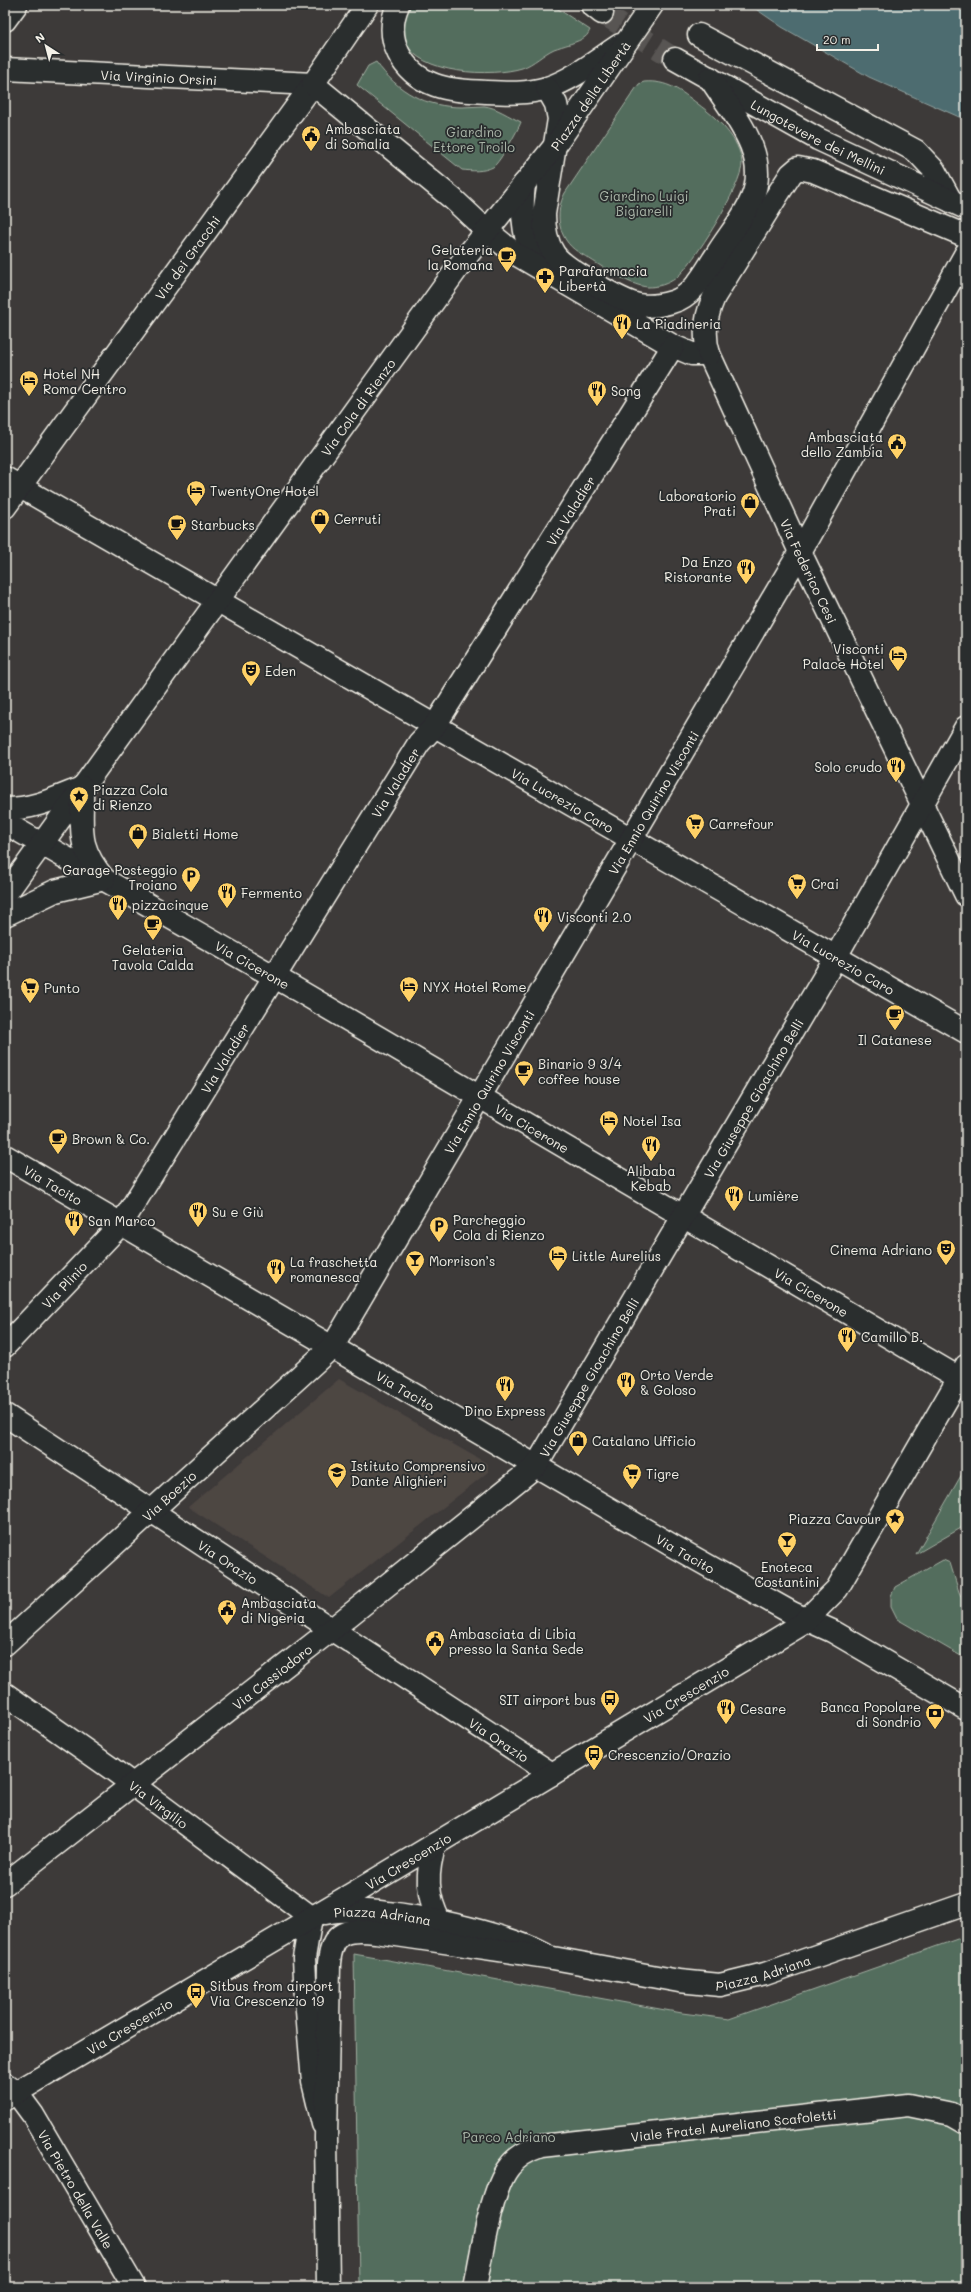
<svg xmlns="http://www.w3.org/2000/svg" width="971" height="2292" viewBox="0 0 971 2292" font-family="Mali,sans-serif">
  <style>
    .built { fill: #4d4643 }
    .green { fill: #526d5d; stroke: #a3afa2 }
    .water { fill: #4d6c6f; stroke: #90a19f }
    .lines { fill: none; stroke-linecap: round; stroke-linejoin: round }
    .major-tunnel { stroke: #585553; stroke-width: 22; stroke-dasharray: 22 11; stroke-linecap: butt }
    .minor-casing { stroke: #f4f1e8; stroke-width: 25 }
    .major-casing { stroke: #f4f1e8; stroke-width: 25 }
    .minor { stroke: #2a2d2e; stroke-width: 22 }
    .major { stroke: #2a2d2e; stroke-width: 22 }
    .labels { text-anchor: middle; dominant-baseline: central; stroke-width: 3.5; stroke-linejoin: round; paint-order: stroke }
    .street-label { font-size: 13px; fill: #f4f1e8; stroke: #2a2d2e }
    .poi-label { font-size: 13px; fill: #f4f1e8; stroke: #2a2d2e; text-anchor: start }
    .park-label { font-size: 13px; fill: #abb6a9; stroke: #2a2d2e }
  </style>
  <rect width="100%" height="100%" fill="#3d3a39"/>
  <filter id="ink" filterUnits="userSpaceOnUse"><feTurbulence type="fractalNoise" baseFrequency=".025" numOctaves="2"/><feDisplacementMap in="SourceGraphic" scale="8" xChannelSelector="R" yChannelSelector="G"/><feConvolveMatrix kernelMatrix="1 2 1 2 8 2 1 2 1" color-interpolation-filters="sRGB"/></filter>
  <g filter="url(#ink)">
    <!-- built -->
    <path class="built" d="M339 1379 488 1464V1472L329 1598 188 1507Z"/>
    <!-- green -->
    <g class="green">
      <path d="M407 5H552L590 30C589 32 587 36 585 37 579 42 562 46 554 49 543 54 534 64 522 68 493 77 418 75 405 41 400 29 405 17 407 5Z"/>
      <path d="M376 62C398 92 425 107 462 107 469 107 477 106 484 106 496 107 510 117 521 122 518 130 500 162 493 167 483 172 472 171 462 170L357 85 368 66Z"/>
      <path d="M644 82C667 80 681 91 698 104 717 118 740 139 742 163 743 184 693 265 676 278 668 284 658 287 648 287 628 286 596 262 578 252 558 239 554 213 565 193L632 94 639 84Z"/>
      <path d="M966 1467V1515L961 1528 916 1554Z"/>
      <path d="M943 1560 950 1563 959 1592 966 1607V1650L961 1656 897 1619 891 1607V1596L895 1587Z"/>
      <path d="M966 1936V2287H359L354 1954 682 2013 729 2019Z"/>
    </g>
    <!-- water -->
    <path class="water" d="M750 5H966V120L869 77 782 27Z"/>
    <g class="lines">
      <!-- major-tunnel -->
      <path class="major-tunnel" d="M602 13 675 59"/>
      <defs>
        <g id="minor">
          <path d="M5 20 16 5"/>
          <path d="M699 35 916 151 934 170 951 201"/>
          <path id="s1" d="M5 69 313 84"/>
          <path d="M524 184C521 210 522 250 544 269"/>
          <path id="s2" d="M486 230 514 253 673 346 692 354H709L800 552 966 895"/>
          <path d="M709 354C703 335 706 315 714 297L778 194 791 174 798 168 813 171 966 236"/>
          <path id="s3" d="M5 478 966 1032"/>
          <path id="s4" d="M5 507 313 84"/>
          <path id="s5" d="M5 823 289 985 959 1378"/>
          <path id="s6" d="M5 1156 673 1546 792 1613 832 1631 966 1709"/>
          <path id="s7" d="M5 1346 122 1223 419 743 434 727 673 346"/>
          <path id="s8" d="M5 1415 552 1774"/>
          <path id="s9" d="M5 1644 333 1346 800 552 966 253"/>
          <path id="s10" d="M5 1694 112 1769 311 1917"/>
          <path d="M435 1844C426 1872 426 1896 440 1922"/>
          <path id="s11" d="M5 1884 331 1630 536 1466 826 974 966 727"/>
          <path id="s12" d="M325 1913C373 1902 500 1931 544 1954"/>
          <path d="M311 1917 304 1958 306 1999 313 2082 323 2124"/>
          <path id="s13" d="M5 2084 16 2092 33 2115 134 2287"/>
          <path id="s14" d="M5 2099 357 1891 802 1624 837 1589 966 1366"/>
          <path id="s15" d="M475 2287C481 2257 491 2189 509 2167 517 2156 529 2150 541 2146L908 2105 952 2114 966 2122"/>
        </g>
        <g id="major">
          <path d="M367 5 313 84 453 199 486 230"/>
          <path d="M398 5C383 39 402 73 435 85 451 91 470 91 486 92 507 93 527 94 547 88 574 79 597 60 620 45"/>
          <path d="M592 5 602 13"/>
          <path id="s16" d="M675 59 818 139 966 208"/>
          <path d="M547 88 556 104 559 119 544 214C544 228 546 242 554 254 563 268 623 302 639 305 650 307 662 305 672 302 694 296 705 272 717 254 728 236 744 218 752 198 771 154 732 113 710 78"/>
          <path d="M5 809C33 809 54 799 79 789"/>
          <path id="s17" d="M5 895 462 262 557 143 652 5"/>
          <path d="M5 915 55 891 104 879C75 844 83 829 82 787"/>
          <path id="s18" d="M328 2287 326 2138 329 1963C332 1930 348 1929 376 1932L553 1958 679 1981 720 1985 765 1974 966 1904"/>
        </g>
      </defs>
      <!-- minor casing -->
      <use href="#minor" class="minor-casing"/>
      <!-- major casing -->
      <use href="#major" class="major-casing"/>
      <!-- minor -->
      <use href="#minor" class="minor"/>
      <!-- major -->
      <use href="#major" class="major"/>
    </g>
  </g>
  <!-- icons -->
  <defs>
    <symbol id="civic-pin" viewBox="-11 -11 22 30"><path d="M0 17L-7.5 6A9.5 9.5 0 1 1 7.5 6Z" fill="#ffd166" stroke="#2a2d2e"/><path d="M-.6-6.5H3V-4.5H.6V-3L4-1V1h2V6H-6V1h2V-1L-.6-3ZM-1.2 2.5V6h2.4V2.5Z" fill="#111"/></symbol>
    <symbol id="cafe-pin" viewBox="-11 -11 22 30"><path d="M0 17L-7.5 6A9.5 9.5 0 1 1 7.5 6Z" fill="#ffd166" stroke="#2a2d2e"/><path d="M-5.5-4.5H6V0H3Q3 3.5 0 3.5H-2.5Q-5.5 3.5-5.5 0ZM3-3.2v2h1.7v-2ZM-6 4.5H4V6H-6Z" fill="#111"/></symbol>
    <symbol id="pharmacy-pin" viewBox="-11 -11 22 30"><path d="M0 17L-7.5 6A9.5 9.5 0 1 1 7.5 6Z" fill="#ffd166" stroke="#2a2d2e"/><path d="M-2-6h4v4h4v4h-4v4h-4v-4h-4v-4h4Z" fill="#111"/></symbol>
    <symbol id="restaurant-pin" viewBox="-11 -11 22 30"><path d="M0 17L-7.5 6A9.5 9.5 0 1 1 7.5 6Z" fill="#ffd166" stroke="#2a2d2e"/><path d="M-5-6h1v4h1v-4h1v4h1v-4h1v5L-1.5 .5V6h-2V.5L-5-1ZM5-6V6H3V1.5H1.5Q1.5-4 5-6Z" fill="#111"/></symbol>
    <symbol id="hotel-pin" viewBox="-11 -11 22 30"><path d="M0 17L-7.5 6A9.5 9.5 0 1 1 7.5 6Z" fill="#ffd166" stroke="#2a2d2e"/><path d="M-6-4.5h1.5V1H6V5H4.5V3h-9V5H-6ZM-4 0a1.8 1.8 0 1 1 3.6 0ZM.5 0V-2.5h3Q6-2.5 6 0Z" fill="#111"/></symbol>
    <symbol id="shop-pin" viewBox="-11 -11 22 30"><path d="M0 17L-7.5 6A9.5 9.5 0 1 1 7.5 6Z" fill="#ffd166" stroke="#2a2d2e"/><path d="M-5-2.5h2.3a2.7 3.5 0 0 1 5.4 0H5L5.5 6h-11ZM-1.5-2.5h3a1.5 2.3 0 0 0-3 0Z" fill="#111"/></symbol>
    <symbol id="theatre-pin" viewBox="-11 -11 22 30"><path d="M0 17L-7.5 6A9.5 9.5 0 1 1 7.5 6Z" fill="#ffd166" stroke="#2a2d2e"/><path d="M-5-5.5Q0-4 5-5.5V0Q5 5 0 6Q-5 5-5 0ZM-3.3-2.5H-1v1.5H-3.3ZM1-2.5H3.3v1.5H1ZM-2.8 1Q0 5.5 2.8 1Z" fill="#111"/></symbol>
    <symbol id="sight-pin" viewBox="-11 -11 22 30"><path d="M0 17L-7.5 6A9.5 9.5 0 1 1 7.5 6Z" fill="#ffd166" stroke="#2a2d2e"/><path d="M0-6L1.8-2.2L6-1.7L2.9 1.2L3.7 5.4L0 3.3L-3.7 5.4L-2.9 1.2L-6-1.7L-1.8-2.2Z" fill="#111"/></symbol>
    <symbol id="supermarket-pin" viewBox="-11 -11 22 30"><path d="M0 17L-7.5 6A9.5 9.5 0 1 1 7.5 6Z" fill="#ffd166" stroke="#2a2d2e"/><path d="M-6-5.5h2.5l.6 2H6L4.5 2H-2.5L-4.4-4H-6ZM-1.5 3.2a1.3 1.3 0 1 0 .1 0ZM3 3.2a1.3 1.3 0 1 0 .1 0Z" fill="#111"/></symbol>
    <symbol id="parking-pin" viewBox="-11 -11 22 30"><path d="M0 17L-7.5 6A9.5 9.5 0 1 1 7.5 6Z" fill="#ffd166" stroke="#2a2d2e"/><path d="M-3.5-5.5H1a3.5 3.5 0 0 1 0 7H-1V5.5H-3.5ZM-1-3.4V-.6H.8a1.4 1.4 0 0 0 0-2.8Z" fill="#111"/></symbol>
    <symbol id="bar-pin" viewBox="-11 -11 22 30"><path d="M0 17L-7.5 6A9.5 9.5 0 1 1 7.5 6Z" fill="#ffd166" stroke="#2a2d2e"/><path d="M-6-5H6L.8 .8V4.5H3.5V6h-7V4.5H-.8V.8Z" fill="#111"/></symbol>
    <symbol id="school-pin" viewBox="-11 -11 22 30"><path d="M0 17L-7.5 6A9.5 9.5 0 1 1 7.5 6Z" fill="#ffd166" stroke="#2a2d2e"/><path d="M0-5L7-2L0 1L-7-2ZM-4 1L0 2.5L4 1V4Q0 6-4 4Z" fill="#111"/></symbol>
    <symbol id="bus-pin" viewBox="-11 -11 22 30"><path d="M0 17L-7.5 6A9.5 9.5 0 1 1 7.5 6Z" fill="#ffd166" stroke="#2a2d2e"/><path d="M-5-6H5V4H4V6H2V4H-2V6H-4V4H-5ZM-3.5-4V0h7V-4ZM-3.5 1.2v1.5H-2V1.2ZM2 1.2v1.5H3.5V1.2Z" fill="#111"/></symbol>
    <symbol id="bank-pin" viewBox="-11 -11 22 30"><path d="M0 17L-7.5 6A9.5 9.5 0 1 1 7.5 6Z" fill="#ffd166" stroke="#2a2d2e"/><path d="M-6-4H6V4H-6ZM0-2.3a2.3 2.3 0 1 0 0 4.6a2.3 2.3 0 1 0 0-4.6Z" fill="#111"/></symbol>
  </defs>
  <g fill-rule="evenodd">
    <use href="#civic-pin" x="300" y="124" width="22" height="30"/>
    <use href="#cafe-pin" x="496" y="245" width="22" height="30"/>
    <use href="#pharmacy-pin" x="534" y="266" width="22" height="30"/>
    <use href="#restaurant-pin" x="611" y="312" width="22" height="30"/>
    <use href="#hotel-pin" x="18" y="369" width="22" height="30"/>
    <use href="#restaurant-pin" x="586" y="379" width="22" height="30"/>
    <use href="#civic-pin" x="886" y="432" width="22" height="30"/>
    <use href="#hotel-pin" x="185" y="479" width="22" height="30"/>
    <use href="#shop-pin" x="739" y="491" width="22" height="30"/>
    <use href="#shop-pin" x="309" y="507" width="22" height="30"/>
    <use href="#cafe-pin" x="166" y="513" width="22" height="30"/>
    <use href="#restaurant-pin" x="735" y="557" width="22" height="30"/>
    <use href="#hotel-pin" x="887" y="644" width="22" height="30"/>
    <use href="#theatre-pin" x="240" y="659" width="22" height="30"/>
    <use href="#restaurant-pin" x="885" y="755" width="22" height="30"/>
    <use href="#sight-pin" x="68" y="785" width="22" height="30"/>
    <use href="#supermarket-pin" x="684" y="812" width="22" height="30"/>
    <use href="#shop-pin" x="127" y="822" width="22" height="30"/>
    <use href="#parking-pin" x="180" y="865" width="22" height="30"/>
    <use href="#supermarket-pin" x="786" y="872" width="22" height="30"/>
    <use href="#restaurant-pin" x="216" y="881" width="22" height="30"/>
    <use href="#restaurant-pin" x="107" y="893" width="22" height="30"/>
    <use href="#restaurant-pin" x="532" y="905" width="22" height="30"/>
    <use href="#cafe-pin" x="142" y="913" width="22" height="30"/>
    <use href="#hotel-pin" x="398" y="975" width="22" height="30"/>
    <use href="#supermarket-pin" x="19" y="976" width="22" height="30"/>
    <use href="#cafe-pin" x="884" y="1003" width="22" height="30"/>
    <use href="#cafe-pin" x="513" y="1059" width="22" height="30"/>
    <use href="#hotel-pin" x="598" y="1109" width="22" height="30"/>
    <use href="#cafe-pin" x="47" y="1127" width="22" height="30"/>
    <use href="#restaurant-pin" x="640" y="1134" width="22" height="30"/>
    <use href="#restaurant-pin" x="723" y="1184" width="22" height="30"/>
    <use href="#restaurant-pin" x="187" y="1200" width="22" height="30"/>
    <use href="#restaurant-pin" x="63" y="1209" width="22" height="30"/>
    <use href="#parking-pin" x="428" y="1215" width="22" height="30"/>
    <use href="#theatre-pin" x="935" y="1238" width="22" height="30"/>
    <use href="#hotel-pin" x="547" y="1244" width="22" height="30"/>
    <use href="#bar-pin" x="404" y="1249" width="22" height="30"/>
    <use href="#restaurant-pin" x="265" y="1257" width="22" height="30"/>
    <use href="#restaurant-pin" x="836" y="1325" width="22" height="30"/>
    <use href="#restaurant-pin" x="615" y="1370" width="22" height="30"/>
    <use href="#restaurant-pin" x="494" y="1374" width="22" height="30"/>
    <use href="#shop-pin" x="567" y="1429" width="22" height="30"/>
    <use href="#school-pin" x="326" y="1461" width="22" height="30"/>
    <use href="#supermarket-pin" x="621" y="1462" width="22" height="30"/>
    <use href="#sight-pin" x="884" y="1507" width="22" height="30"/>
    <use href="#bar-pin" x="776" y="1530" width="22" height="30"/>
    <use href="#civic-pin" x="216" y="1598" width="22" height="30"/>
    <use href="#civic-pin" x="424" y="1629" width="22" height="30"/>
    <use href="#bus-pin" x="599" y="1688" width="22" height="30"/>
    <use href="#restaurant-pin" x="715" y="1697" width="22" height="30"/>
    <use href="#bank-pin" x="924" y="1702" width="22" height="30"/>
    <use href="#bus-pin" x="583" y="1743" width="22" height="30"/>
    <use href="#bus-pin" x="185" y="1981" width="22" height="30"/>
  </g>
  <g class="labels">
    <!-- street labels -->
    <g class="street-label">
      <text stroke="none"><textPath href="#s1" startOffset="154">Via Virginio Orsini</textPath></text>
      <text stroke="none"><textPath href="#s17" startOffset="991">Piazza della Libertà</textPath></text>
      <text stroke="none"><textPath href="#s16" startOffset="163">Lungotevere dei Mellini</textPath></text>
      <text stroke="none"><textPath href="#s4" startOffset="309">Via dei Gracchi</textPath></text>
      <text stroke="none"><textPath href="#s17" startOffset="602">Via Cola di Rienzo</textPath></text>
      <text stroke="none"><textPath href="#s7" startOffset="1012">Via Valadier</textPath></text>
      <text stroke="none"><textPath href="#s2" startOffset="497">Via Federico Cesi</textPath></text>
      <text stroke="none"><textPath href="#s7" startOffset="688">Via Valadier</textPath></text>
      <text stroke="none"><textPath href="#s3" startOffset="644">Via Lucrezio Caro</textPath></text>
      <text stroke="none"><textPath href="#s9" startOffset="1074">Via Ennio Quirino Visconti</textPath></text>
      <text stroke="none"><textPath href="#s3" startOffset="968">Via Lucrezio Caro</textPath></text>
      <text stroke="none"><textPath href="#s5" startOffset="285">Via Cicerone</textPath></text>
      <text stroke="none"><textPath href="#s7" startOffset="364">Via Valadier</textPath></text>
      <text stroke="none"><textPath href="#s9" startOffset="750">Via Ennio Quirino Visconti</textPath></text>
      <text stroke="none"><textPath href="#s11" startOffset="1103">Via Giuseppe Gioachino Belli</textPath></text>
      <text stroke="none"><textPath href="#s5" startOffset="609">Via Cicerone</textPath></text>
      <text stroke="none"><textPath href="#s6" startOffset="56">Via Tacito</textPath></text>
      <text stroke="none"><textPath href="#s7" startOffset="85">Via Plinio</textPath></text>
      <text stroke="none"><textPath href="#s5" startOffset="933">Via Cicerone</textPath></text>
      <text stroke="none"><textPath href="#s11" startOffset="779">Via Giuseppe Gioachino Belli</textPath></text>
      <text stroke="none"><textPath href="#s6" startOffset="464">Via Tacito</textPath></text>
      <text stroke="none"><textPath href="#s9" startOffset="221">Via Boezio</textPath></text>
      <text stroke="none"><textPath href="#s6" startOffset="788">Via Tacito</textPath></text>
      <text stroke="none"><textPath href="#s8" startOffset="267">Via Orazio</textPath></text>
      <text stroke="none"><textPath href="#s11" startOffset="338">Via Cassiodoro</textPath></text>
      <text stroke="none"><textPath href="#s14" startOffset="792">Via Crescenzio</textPath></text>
      <text stroke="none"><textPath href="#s8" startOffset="591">Via Orazio</textPath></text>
      <text stroke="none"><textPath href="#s10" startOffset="189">Via Virgilio</textPath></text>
      <text stroke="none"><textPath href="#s14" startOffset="468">Via Crescenzio</textPath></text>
      <text stroke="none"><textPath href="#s12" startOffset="58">Piazza Adriana</textPath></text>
      <text stroke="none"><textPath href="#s18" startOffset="784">Piazza Adriana</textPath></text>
      <text stroke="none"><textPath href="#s14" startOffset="144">Via Crescenzio</textPath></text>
      <text stroke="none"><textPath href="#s15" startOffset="358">Viale Fratel Aureliano Scafoletti</textPath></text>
      <text stroke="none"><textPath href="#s13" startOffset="128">Via Pietro della Valle</textPath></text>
    </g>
    <!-- poi labels -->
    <g class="poi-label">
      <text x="325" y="128">Ambasciata<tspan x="325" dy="15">di Somalia</tspan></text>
      <text x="493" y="249" text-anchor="end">Gelateria<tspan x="493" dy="15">la Romana</tspan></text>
      <text x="559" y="270">Parafarmacia<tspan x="559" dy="15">Libertà</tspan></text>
      <text x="636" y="323">La Piadineria</text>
      <text x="43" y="373">Hotel NH<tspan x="43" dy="15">Roma Centro</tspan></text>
      <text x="611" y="390">Song</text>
      <text x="883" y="436" text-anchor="end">Ambasciata<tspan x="883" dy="15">dello Zambia</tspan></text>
      <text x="210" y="490">TwentyOne Hotel</text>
      <text x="736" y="495" text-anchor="end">Laboratorio<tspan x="736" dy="15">Prati</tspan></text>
      <text x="334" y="518">Cerruti</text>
      <text x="191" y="524">Starbucks</text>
      <text x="732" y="561" text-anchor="end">Da Enzo<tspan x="732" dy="15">Ristorante</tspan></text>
      <text x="884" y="648" text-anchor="end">Visconti<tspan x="884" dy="15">Palace Hotel</tspan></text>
      <text x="265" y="670">Eden</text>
      <text x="882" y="766" text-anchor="end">Solo crudo</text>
      <text x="93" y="789">Piazza Cola<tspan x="93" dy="15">di Rienzo</tspan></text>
      <text x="709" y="823">Carrefour</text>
      <text x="152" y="833">Bialetti Home</text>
      <text x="177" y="869" text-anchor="end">Garage Posteggio<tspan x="177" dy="15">Troiano</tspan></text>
      <text x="811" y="883">Crai</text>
      <text x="241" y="892">Fermento</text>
      <text x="132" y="904">pizzacinque</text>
      <text x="557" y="916">Visconti 2.0</text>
      <text x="153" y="949" text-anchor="middle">Gelateria<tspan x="153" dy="15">Tavola Calda</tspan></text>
      <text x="423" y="986">NYX Hotel Rome</text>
      <text x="44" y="987">Punto</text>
      <text x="895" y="1039" text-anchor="middle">Il Catanese</text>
      <text x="538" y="1063">Binario 9 3/4<tspan x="538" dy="15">coffee house</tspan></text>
      <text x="623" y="1120">Notel Isa</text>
      <text x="72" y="1138">Brown &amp; Co.</text>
      <text x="651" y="1170" text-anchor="middle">Alibaba<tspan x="651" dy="15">Kebab</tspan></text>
      <text x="748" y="1195">Lumière</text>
      <text x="212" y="1211">Su e Giù</text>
      <text x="453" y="1219">Parcheggio<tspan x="453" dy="15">Cola di Rienzo</tspan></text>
      <text x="88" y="1220">San Marco</text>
      <text x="932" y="1249" text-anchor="end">Cinema Adriano</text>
      <text x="572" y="1255">Little Aurelius</text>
      <text x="429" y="1260">Morrison’s</text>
      <text x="290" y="1261">La fraschetta<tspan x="290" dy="15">romanesca</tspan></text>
      <text x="861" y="1336">Camillo B.</text>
      <text x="640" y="1374">Orto Verde<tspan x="640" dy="15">&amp; Goloso</tspan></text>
      <text x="505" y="1410" text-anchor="middle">Dino Express</text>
      <text x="592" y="1440">Catalano Ufficio</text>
      <text x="351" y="1465">Istituto Comprensivo<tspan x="351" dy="15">Dante Alighieri</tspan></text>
      <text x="646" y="1473">Tigre</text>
      <text x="881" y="1518" text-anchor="end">Piazza Cavour</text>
      <text x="787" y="1566" text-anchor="middle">Enoteca<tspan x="787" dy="15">Costantini</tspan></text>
      <text x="241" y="1602">Ambasciata<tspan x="241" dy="15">di Nigeria</tspan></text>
      <text x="449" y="1633">Ambasciata di Libia<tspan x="449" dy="15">presso la Santa Sede</tspan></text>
      <text x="596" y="1699" text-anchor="end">SIT airport bus</text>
      <text x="921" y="1706" text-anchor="end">Banca Popolare<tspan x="921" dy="15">di Sondrio</tspan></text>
      <text x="740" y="1708">Cesare</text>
      <text x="608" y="1754">Crescenzio/Orazio</text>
      <text x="210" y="1985">Sitbus from airport<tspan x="210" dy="15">Via Crescenzio 19</tspan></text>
    </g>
    <!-- park labels -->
    <g class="park-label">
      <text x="474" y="131">Giardino<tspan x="474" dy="15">Ettore Troilo</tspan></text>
      <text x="644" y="195">Giardino Luigi<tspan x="644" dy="15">Bigiarelli</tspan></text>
      <text x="509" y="2136">Parco Adriano</text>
    </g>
  </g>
  <!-- margin -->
  <rect width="971" height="2292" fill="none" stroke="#2a2d2e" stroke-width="20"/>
  <rect x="10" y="10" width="951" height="2272" fill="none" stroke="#f4f1e8" stroke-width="1.5" filter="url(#ink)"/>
  <!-- north arrow -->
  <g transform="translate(46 46) rotate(324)" stroke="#2a2d2e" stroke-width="3" paint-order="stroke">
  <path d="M0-3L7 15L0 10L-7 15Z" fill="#f4f1e8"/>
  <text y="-6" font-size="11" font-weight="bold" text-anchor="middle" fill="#f4f1e8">N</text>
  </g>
  <!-- scale -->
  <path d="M817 44v6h61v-6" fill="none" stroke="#f4f1e8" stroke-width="2"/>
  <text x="823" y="44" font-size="12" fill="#f4f1e8" stroke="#2a2d2e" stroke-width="3" paint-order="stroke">20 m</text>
</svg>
